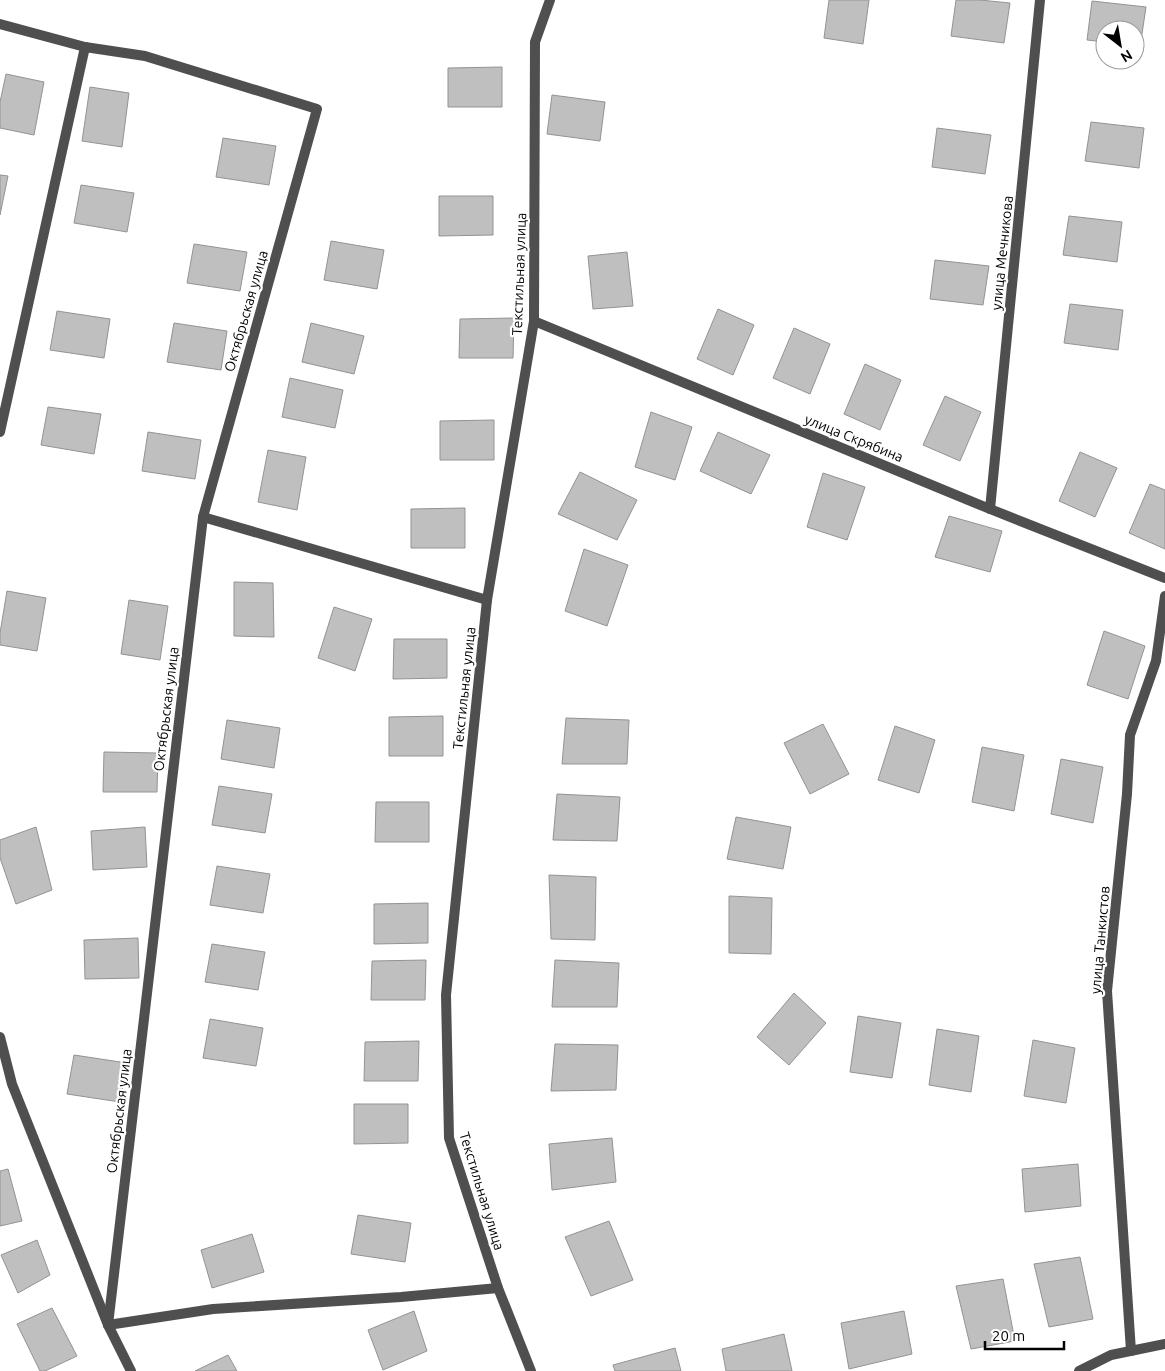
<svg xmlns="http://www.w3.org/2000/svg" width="1165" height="1371" viewBox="0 0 1165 1371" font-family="Ubuntu,sans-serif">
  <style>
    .building { fill: #bfbfbf; stroke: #939393 }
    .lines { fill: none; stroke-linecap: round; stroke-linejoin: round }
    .service { stroke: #4f4f4f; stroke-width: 10 }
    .minor { stroke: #4f4f4f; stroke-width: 10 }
    .labels { text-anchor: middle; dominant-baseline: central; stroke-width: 4.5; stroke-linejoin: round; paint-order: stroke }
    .street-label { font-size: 14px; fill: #000; stroke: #fff }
  </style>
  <rect width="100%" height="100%" fill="#fff"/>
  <!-- building -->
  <g class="building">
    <path d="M829 0H869L863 44 824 38Z"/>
    <path d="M956 0H980L1010 3 1004 43 951 36Z"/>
    <path d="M1092 1 1146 7 1140 47 1135 46V30H1105V42L1087 40Z"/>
    <path d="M502 67V107H448V68Z"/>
    <path d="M6 74 44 82 34 135 0 128V102Z"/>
    <path d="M90 87 129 93 122 147 82 141Z"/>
    <path d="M552 95 605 102 600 141 547 134Z"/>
    <path d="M1091 122 1144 128 1139 168 1085 161Z"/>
    <path d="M937 128 991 135 985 174 932 167Z"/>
    <path d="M223 138 276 146 269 185 216 177Z"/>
    <path d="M0 175 8 176 0 215Z"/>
    <path d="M81 185 134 193 127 232 74 223Z"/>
    <path d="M439 196H493V235L439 236Z"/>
    <path d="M1069 216 1122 222 1117 262 1063 255Z"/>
    <path d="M331 241 384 250 377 289 324 280Z"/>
    <path d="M194 244 247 252 240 291 187 283Z"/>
    <path d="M627 252 633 306 593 309 588 256Z"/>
    <path d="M935 260 989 266 983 305 930 299Z"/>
    <path d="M1070 304 1123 310 1118 350 1064 343Z"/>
    <path d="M718 309 754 325 733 375 697 359Z"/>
    <path d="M57 311 110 319 104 358 50 350Z"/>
    <path d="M514 318 513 358H459L460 319Z"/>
    <path d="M174 323 227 331 221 370 167 362Z"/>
    <path d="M311 323 364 336 354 374 302 362Z"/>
    <path d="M794 328 830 344 810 394 773 378Z"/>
    <path d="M865 364 901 380 880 430 844 414Z"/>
    <path d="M290 378 343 390 335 428 282 417Z"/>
    <path d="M945 396 981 412 960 461 923 445Z"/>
    <path d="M48 407 101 414 94 454 41 445Z"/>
    <path d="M651 412 692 427 675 480 635 467Z"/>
    <path d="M494 420V460H440V421Z"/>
    <path d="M148 432 201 440 195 479 142 471Z"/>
    <path d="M718 432 770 455 751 494 700 471Z"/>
    <path d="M268 450 306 457 297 510 258 502Z"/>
    <path d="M1080 452 1117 468 1095 517 1059 501Z"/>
    <path d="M580 472 637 500 617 540 558 514Z"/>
    <path d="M823 473 865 487 847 540 807 527Z"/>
    <path d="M1150 484 1165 490V549L1129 533Z"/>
    <path d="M465 508V548H411V509Z"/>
    <path d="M949 516 1002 531 990 572 935 557Z"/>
    <path d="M584 549 628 565 607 626 565 611Z"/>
    <path d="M234 582 273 583 274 637 234 636Z"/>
    <path d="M7 591 46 598 37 651 0 645V633Z"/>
    <path d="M129 600 168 606 160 660 121 654Z"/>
    <path d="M334 607 372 619 355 671 318 658Z"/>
    <path d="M1104 631 1145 646 1128 699 1087 685Z"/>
    <path d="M394 639H447V678L393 679Z"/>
    <path d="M443 716V756H389V717Z"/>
    <path d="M566 718 629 720 627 764H562Z"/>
    <path d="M227 720 280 728 274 768 221 759Z"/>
    <path d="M823 724 849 774 810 794 784 743Z"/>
    <path d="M895 726 935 740 919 793 878 780Z"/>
    <path d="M982 747 1024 755 1014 811 972 802Z"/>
    <path d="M104 752 158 753 157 792H103Z"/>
    <path d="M1061 759 1103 767 1093 823 1051 814Z"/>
    <path d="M219 786 272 794 265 833 212 825Z"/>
    <path d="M557 794 620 797 617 841 553 840Z"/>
    <path d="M376 802H429V842H375Z"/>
    <path d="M736 817 791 827 783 869 727 859Z"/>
    <path d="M36 827 52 890 16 904 0 858V840Z"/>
    <path d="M145 827 147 867 93 870 91 831Z"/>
    <path d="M217 866 270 874 263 913 210 905Z"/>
    <path d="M549 875 596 877 595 940 551 939Z"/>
    <path d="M729 896 772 898 771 954 729 953Z"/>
    <path d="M428 903V943L374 944V904Z"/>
    <path d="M138 938 139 978 85 979 84 940Z"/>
    <path d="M212 944 265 952 258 990 205 982Z"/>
    <path d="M426 960 425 1000H371L372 961Z"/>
    <path d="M555 960 619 963 617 1007H552Z"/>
    <path d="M794 993 826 1023 789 1065 757 1037Z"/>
    <path d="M858 1016 901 1023 892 1078 850 1072Z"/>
    <path d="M210 1019 263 1028 256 1066 203 1058Z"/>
    <path d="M937 1029 979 1036 971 1092 929 1085Z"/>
    <path d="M1033 1040 1075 1048 1066 1103 1024 1096Z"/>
    <path d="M419 1041 418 1081H364L365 1042Z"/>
    <path d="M555 1044 618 1045 616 1090 551 1091Z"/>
    <path d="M74 1055 127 1063 120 1102 67 1094Z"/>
    <path d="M354 1104H408V1143L354 1144Z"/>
    <path d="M612 1138 616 1182 552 1190 549 1144Z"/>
    <path d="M1078 1164 1081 1206 1025 1212 1022 1169Z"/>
    <path d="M8 1169 22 1221 0 1226V1171Z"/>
    <path d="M358 1215 411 1223 405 1262 351 1254Z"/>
    <path d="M609 1221 633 1280 591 1296 565 1237Z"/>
    <path d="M252 1234 264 1272 212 1288 201 1250Z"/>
    <path d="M37 1240 50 1275 18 1293 1 1255Z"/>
    <path d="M1080 1257 1093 1319 1049 1327 1034 1264Z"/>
    <path d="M1003 1279 1015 1341 971 1349 956 1286Z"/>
    <path d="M52 1308 77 1356 45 1371H40L17 1324Z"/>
    <path d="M414 1311 427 1351 383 1370 368 1330Z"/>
    <path d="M904 1311 912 1354 849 1369 841 1323Z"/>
    <path d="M784 1334 792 1371H726L722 1349Z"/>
    <path d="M675 1348 681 1371H615L613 1365Z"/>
    <path d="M228 1355 237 1371H195Z"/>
  </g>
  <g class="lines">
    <!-- service -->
    <path class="service" d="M108 1325 213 1309 401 1297 498 1288"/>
    <!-- minor -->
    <g class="minor">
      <path d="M0 24 85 47 145 56 317 109 203 517 108 1325"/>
      <path d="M534 321 990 509 1165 578"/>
      <path d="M0 432 85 47"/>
      <path d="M990 509 1040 0"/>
      <path d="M203 517 487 600"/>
      <path d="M0 1037 12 1084 108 1325 131 1371"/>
      <path d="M1131 1351 1107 991 1127 794 1130 735 1156 661 1165 596"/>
      <path d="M531 1371 498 1288 449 1138 446 995 487 600 534 321 535 42 550 0"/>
      <path d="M1079 1371 1111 1355 1165 1344"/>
    </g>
  </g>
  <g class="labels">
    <!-- street labels -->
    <g class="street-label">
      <text transform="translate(1002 253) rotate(-84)">улица Мечникова</text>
      <text transform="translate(519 274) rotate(-88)">Текстильная улица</text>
      <text transform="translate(246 311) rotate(-74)">Октябрьская улица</text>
      <text transform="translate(854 438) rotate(22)">улица Скрябина</text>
      <text transform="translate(464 688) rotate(-84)">Текстильная улица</text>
      <text transform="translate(166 709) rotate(-83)">Октябрьская улица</text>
      <text transform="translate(1100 940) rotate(-85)">улица Танкистов</text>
      <text transform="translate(119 1111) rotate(-83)">Октябрьская улица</text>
      <text transform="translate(482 1191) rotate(73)">Текстильная улица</text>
    </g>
  </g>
  <!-- north arrow -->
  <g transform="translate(1120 45) rotate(149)"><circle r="24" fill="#ffffff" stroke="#999999"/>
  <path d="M0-4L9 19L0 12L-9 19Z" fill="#000000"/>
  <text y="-8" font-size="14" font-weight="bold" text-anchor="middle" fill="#000000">N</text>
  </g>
  <!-- scale -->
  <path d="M985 1341v8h79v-8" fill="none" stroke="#000000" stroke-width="2.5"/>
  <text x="992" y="1341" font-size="15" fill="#000000" stroke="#ffffff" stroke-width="4" paint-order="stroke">20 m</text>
</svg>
